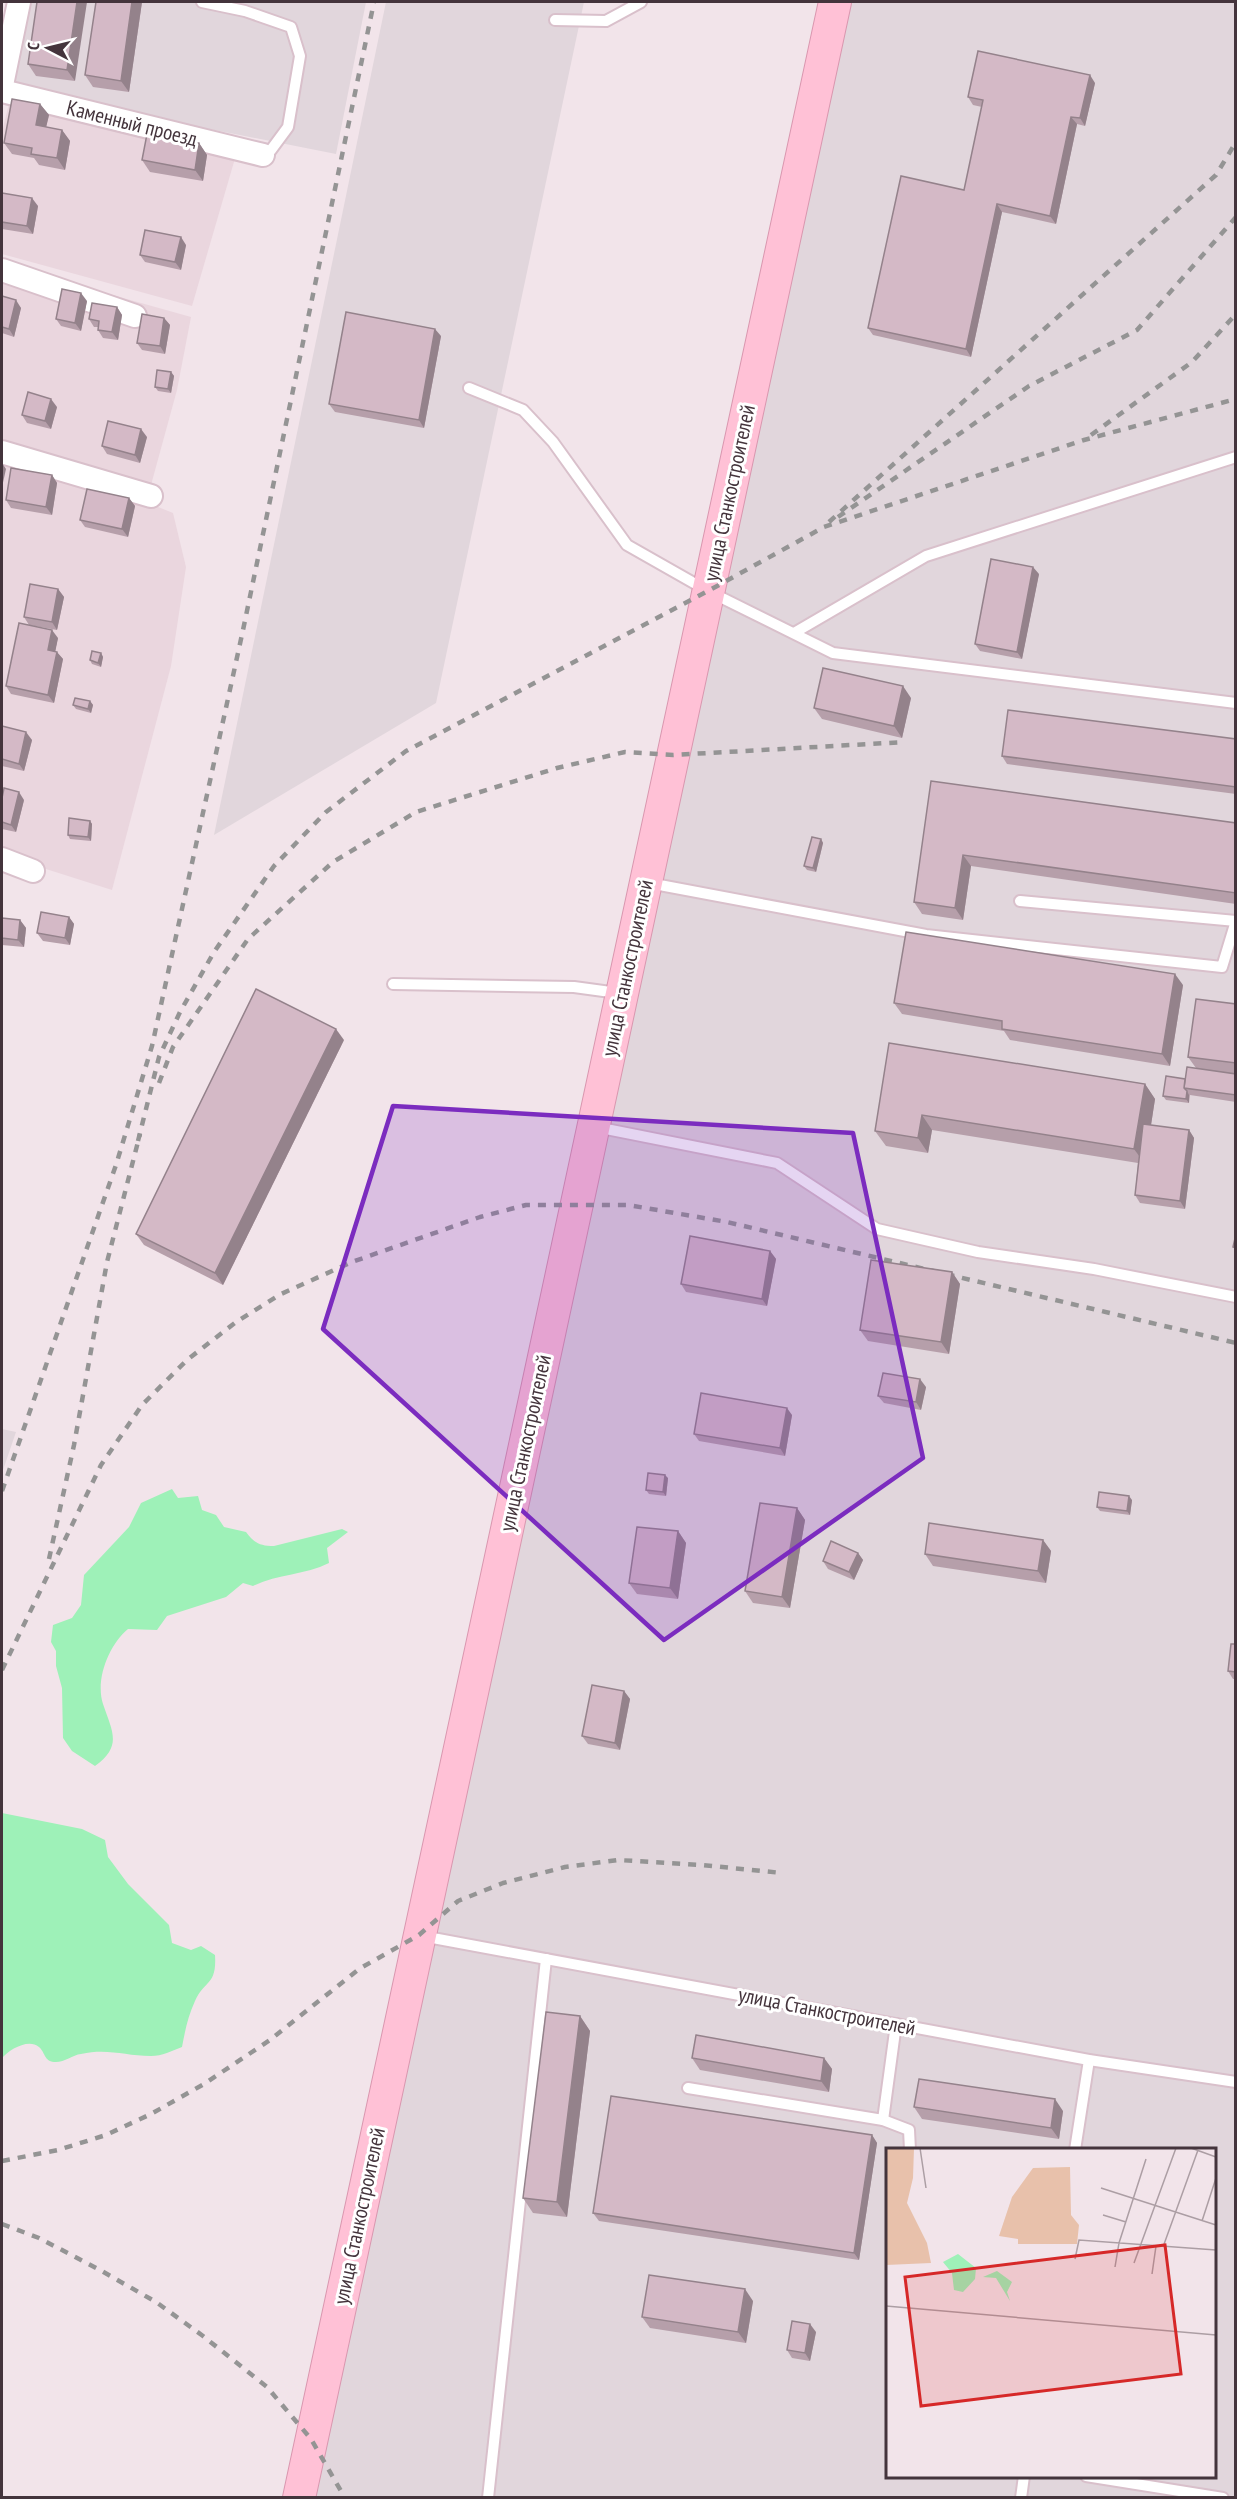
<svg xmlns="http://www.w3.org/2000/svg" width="1237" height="2499" viewBox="0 0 1237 2499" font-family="'PT Sans Narrow',sans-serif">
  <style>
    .residential { fill: #ead6de }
    .industrial { fill: #e1d6dc; fill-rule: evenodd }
    .water { fill: #9ef1b8 }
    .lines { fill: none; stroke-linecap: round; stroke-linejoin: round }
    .service-casing { stroke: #d9c0cb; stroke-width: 14 }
    .minor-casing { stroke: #d9c0cb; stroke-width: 26 }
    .secondary-casing { stroke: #d997af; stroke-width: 34 }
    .service { stroke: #fff; stroke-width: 10 }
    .minor { stroke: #fff; stroke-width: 22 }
    .secondary { stroke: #ffc1d6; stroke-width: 32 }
    .rail { stroke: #949494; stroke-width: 4.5; stroke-dasharray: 8 8; stroke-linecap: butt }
    .wall { fill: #b69faa }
    .shaded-wall { fill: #94828b }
    .building { fill: #d4b9c6; stroke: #94828b; stroke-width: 1.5 }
    .marked { fill: #7b2cbf; fill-opacity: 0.2; stroke: #7b2cbf; stroke-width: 4.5; stroke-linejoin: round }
    .labels { text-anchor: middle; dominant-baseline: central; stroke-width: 6; stroke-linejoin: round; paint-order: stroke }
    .street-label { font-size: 21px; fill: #44343c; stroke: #fff }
    .inset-road { fill: none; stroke: #ac9ea4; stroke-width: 1.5 }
    .view { fill: #d62828; fill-opacity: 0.15; stroke: #d62828; stroke-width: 3 }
    .inset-edge { fill: none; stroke: #44343c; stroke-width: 3 }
  </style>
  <rect width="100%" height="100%" fill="#f2e4ea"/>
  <!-- residential -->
  <g class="residential">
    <path d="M10 99 236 155 192 306 2 254V132Z"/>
    <path d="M2 264 191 317 177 390 151 485 2 445Z"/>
    <path d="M2 460 126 494 173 513 186 567 171 666 112 890 2 855Z"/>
  </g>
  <!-- industrial -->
  <g class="industrial">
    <path d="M30 2H366L336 154 12 90Z"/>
    <path d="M386 2H584L436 703 214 835Z"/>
    <path d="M848 2H1235V2497L315 2498ZM888 2150H1214V2476H888Z"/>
    <path d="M2 1429 16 1432 2 1473Z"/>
  </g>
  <!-- water -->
  <g class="water">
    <path d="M172 1489 178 1498 198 1496 202 1510 216 1515 224 1527 246 1532C254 1543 260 1546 274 1546L342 1529 348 1532 327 1548 329 1563C305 1575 277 1574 253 1586L243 1583 226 1597 167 1616 157 1630 128 1629C109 1645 95 1679 103 1704 112 1731 123 1746 95 1766L72 1751 63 1738 62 1688 56 1666V1651L51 1642 53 1625 72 1618 81 1605 84 1575 129 1527 141 1503Z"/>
    <path d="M2 1813 82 1829 105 1840 108 1857 128 1884 169 1925 172 1943 191 1950 201 1946 215 1955C217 1986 204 1980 195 2001 188 2016 185 2031 182 2047 172 2051 162 2056 151 2056 125 2056 108 2048 81 2054 72 2055 64 2063 54 2062 44 2061 45 2052 39 2047 28 2038 9 2050 2 2058Z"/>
  </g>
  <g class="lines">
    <defs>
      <g id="service">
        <path d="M202 2 245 11 291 27 300 56 288 127 271 150 263 155"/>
        <path d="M555 20 606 21 641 2"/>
        <path d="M469 388 523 410 553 442 627 545 708 591 833 653 1236 703"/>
        <path d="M794 633 926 556 1236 457"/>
        <path d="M649 883 926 935 1222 967 1236 921"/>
        <path d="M1020 901 1236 921"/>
        <path d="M393 984 574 987 618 993"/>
        <path d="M596 1127 777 1163 877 1229 978 1252 1094 1269 1236 1297"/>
        <path d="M422 1936 1089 2060 1236 2082"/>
        <path d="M688 2088 883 2120 896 2024"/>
        <path d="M883 2120 909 2130 910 2150"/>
        <path d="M1075 2150 1089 2060"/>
        <path d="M1086 2476 1223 2498"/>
        <path d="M488 2498 546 1959"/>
        <path d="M1021 2498 1024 2476"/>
      </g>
      <g id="minor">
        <path d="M2 85 19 2"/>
        <path d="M2 91 263 155"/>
        <path d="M2 270 135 316"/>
        <path d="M2 452 151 496"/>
        <path d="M2 859 33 871"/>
      </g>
      <path id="secondary" d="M299 2498 835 2"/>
    </defs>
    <!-- service casing -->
    <use href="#service" class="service-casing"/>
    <!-- minor casing -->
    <use href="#minor" class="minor-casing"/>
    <!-- secondary casing -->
    <use href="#secondary" class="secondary-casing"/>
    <!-- service -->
    <use href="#service" class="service"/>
    <!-- minor -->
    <use href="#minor" class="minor"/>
    <!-- secondary -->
    <use href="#secondary" class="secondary"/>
    <!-- rail -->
    <g class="rail">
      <path d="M1091 435 1192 362 1236 314"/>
      <path d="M838 517 1029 386 1137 330 1236 217"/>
      <path d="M829 522 1216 175 1236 142"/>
      <path d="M159 1083 173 1047 248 939 333 862 416 812 557 768 625 752 673 755 905 742"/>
      <path d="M138 1141 159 1057 180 1012 214 952 274 866 326 812 406 751 708 591 824 527 1084 440 1236 399"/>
      <path d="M2 1491 116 1165 152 1046 243 630 374 2"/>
      <path d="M49 1559 74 1445 107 1262 140 1134"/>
      <path d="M2 1670 101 1465 142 1405 187 1360 236 1322 281 1294 352 1262 480 1217 526 1205H628L727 1222 1236 1343"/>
      <path d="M2 2161 58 2150 106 2135 151 2114 204 2084 270 2040 359 1969 419 1935 458 1901 503 1883 565 1867 618 1860 702 1865 782 1873"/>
      <path d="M2 2224 39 2238 100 2270 156 2302 203 2336 267 2387 311 2439 345 2498"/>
    </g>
  </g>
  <!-- wall -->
  <g class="wall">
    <path d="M37 2 75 81 36 76 28 64Z"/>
    <path d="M96 2H142L129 92 93 87 85 75Z"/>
    <path d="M1095 83 1085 126 1077 124 1056 224 1002 212 971 357 873 335 868 328 964 190 982 107 973 105 968 97Z"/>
    <path d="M40 104 49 115 46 127 62 130 70 141 65 170 39 165 34 158 12 154 4 143Z"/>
    <path d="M199 143 207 155 203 181 150 172 142 160Z"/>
    <path d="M2 193 38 206 33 234 2 229Z"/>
    <path d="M186 245 181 270 145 262 140 255Z"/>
    <path d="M2 296 21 308 14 337 2 333Z"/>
    <path d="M87 301 81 331 61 326 56 319Z"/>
    <path d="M117 307 122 315 118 340 103 338 98 330V327H94L89 319Z"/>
    <path d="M164 318 170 325 165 354 142 350 137 343Z"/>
    <path d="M441 336 424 428 335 412 329 404Z"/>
    <path d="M171 372 174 376 171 393 158 391 155 387Z"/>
    <path d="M57 407 51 429 27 423 22 415Z"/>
    <path d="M147 437 140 463 107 454 102 446Z"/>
    <path d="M52 475 57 483 52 515 11 508 6 500Z"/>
    <path d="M129 498 135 506 128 537 85 527 80 520Z"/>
    <path d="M1039 574 1022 659 980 651 975 644Z"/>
    <path d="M58 589 64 597 57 630 29 625 24 617Z"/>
    <path d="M58 638 55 651 63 659 54 703 11 694 6 686Z"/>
    <path d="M101 653 103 657 101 667 92 664 90 660Z"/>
    <path d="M911 698 902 738 822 719 814 708Z"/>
    <path d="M90 701 93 705 91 713 76 709 73 705Z"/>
    <path d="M2 726 32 740 24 771 2 766Z"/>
    <path d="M1236 739V794L1007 764 1002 756Z"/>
    <path d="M931 781 1236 823V904L971 866 963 920 922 914 914 902Z"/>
    <path d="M24 800 16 832 2 829V822Z"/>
    <path d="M90 821 92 824 91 841 70 839 68 835Z"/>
    <path d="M821 839 823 843 816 872 807 870 804 866Z"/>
    <path d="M69 917 74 924 70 945 43 941 37 933Z"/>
    <path d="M2 918 20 920 26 928 24 947 2 945Z"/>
    <path d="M1183 985 1170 1066 1010 1040 1004 1031 902 1014 894 1003Z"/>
    <path d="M1236 1004V1102L1190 1095 1189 1103 1166 1100 1163 1096 1185 1079 1196 1068 1188 1057Z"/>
    <path d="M344 1040 223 1285 144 1245 136 1234Z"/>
    <path d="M889 1043 1145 1084 1155 1099 1151 1125 1189 1130 1194 1138 1185 1209 1140 1203 1135 1195 1138 1163 932 1130 928 1153 886 1146 875 1131Z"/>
    <path d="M770 1251 776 1259 767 1306 686 1292 681 1284Z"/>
    <path d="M952 1272 960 1284 949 1354 868 1341 860 1330Z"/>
    <path d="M926 1387 921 1410 884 1403 878 1396Z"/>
    <path d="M792 1415 785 1456 699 1441 694 1434Z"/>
    <path d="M668 1478 666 1496 649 1494 646 1490Z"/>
    <path d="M1132 1500 1130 1515 1100 1511 1097 1507Z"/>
    <path d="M797 1508 805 1520 790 1608 753 1603 745 1591Z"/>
    <path d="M678 1531 686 1543 678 1599 637 1594 629 1583Z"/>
    <path d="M1043 1540 1051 1551 1046 1583 933 1566 925 1554Z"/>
    <path d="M858 1553 863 1560 854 1580 828 1569 823 1561Z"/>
    <path d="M1236 1644V1679H1233L1228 1671Z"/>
    <path d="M624 1691 630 1699 620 1750 588 1744 582 1736Z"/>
    <path d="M580 2016 590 2031 567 2217 533 2213 523 2198Z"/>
    <path d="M692 2058H824L832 2069 829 2092 700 2070Z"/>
    <path d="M914 2107 1063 2111 1059 2139 922 2119Z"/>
    <path d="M872 2135 877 2143 859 2260 599 2221 593 2213Z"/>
    <path d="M753 2301 746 2343 650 2328 642 2317Z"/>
    <path d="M816 2332 810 2361 792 2358 787 2350Z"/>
  </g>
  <!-- shaded-wall -->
  <g class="shaded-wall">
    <path d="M77 2H87L75 81 67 70Z"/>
    <path d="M132 2H142L129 92 121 81Z"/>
    <path d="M1090 75 1095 83 1085 126 1080 118Z"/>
    <path d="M40 104 49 115 44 136 36 125Z"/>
    <path d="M1071 117 1077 124 1056 224 1050 216Z"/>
    <path d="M62 130 70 141 65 170 57 158Z"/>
    <path d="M199 143 207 155 203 181 195 170Z"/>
    <path d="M32 198 38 206 33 234 27 226Z"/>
    <path d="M997 204 1002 212 971 357 966 349Z"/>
    <path d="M181 237 186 245 181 270 175 262Z"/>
    <path d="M81 293 87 301 81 331 75 323Z"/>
    <path d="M16 300 21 308 14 337 9 329Z"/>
    <path d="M117 307 122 315 118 340 112 332Z"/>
    <path d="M164 318 170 325 165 354 160 346Z"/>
    <path d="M435 329 441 336 424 428 419 420Z"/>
    <path d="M171 372 174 376 171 393 168 389Z"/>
    <path d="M51 399 57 407 51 429 45 421Z"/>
    <path d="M141 429 147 437 140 463 135 455Z"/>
    <path d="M2 463 6 469 2 487Z"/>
    <path d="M52 475 57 483 52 515 46 507Z"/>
    <path d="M129 498 135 506 128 537 122 529Z"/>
    <path d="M1033 567 1039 574 1022 659 1017 652Z"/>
    <path d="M58 589 64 597 57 630 52 622Z"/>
    <path d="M52 630 58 638 54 658 48 650Z"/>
    <path d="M57 652 63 659 54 703 48 695Z"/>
    <path d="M101 653 103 657 101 667 98 663Z"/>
    <path d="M903 686 911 698 902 738 894 726Z"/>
    <path d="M90 701 93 705 91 713 88 709Z"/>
    <path d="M26 732 32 740 24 771 19 764Z"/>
    <path d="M19 792 24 800 16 832 11 825Z"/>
    <path d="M90 821 92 824 91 841 88 837Z"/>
    <path d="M821 839 823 843 816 872 813 868Z"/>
    <path d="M963 855 971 866 963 920 955 908Z"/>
    <path d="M69 917 74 924 70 945 65 938Z"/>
    <path d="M20 920 26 928 24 947 18 940Z"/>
    <path d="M1175 974 1183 985 1170 1066 1162 1054Z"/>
    <path d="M336 1029 344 1040 223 1285 215 1273Z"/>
    <path d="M1145 1084 1155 1099 1145 1164 1134 1149Z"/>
    <path d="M1187 1091 1189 1095V1103L1186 1099Z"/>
    <path d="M922 1115 932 1130 928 1153 918 1138Z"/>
    <path d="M1189 1130 1194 1138 1185 1209 1180 1201Z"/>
    <path d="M770 1251 776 1259 767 1306 762 1299Z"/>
    <path d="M952 1272 960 1284 949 1354 941 1342Z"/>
    <path d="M920 1379 926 1387 921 1410 916 1402Z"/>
    <path d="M787 1408 792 1415 785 1456 780 1448Z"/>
    <path d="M665 1475 668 1478 666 1496 663 1492Z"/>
    <path d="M1129 1496 1132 1500 1130 1515 1127 1511Z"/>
    <path d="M797 1508 805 1520 790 1608 782 1597Z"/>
    <path d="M678 1531 686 1543 678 1599 670 1588Z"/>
    <path d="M1043 1540 1051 1551 1046 1583 1038 1571Z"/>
    <path d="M858 1553 863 1560 854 1580 849 1572Z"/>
    <path d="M624 1691 630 1699 620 1750 615 1743Z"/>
    <path d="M580 2016 590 2031 567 2217 557 2202Z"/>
    <path d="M824 2058 832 2069 829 2092 821 2081Z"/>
    <path d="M1055 2099 1063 2111 1059 2139 1051 2128Z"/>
    <path d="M872 2135 877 2143 859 2260 854 2253Z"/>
    <path d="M745 2289 753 2301 746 2343 738 2332Z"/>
    <path d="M810 2324 816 2332 810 2361 805 2353Z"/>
  </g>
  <!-- building -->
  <g class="building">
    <path d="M37 2H77L67 70 28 64Z"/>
    <path d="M96 2H132L121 81 85 75Z"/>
    <path d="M978 51 1090 75 1080 118 1071 117 1050 216 997 204 966 349 868 328 901 176 964 190 983 100 968 97Z"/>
    <path d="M12 99 40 104 36 125 62 130 57 158 31 154 32 148 4 143Z"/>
    <path d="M147 134 199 143 195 170 142 160Z"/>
    <path d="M2 193 32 198 27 226 2 222Z"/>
    <path d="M145 230 181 237 175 262 140 255Z"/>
    <path d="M62 289 81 293 75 323 56 319Z"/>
    <path d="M2 296 16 300 9 329 2 327Z"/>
    <path d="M92 303 117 307 112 332 98 330 99 321 89 319Z"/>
    <path d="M346 312 435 329 419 420 329 404Z"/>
    <path d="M142 314 164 318 160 346 137 343Z"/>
    <path d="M157 370 171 372 168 389 155 387Z"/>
    <path d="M28 392 51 399 45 421 22 415Z"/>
    <path d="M108 421 141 429 135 455 102 446Z"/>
    <path d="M11 468 52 475 46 507 6 500Z"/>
    <path d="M87 489 129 498 122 529 80 520Z"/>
    <path d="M991 559 1033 567 1017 652 975 644Z"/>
    <path d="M30 584 58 589 52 622 24 617Z"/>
    <path d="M19 623 52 630 48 650 57 652 48 695 6 686Z"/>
    <path d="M92 651 101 653 98 663 90 660Z"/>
    <path d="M823 668 903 686 894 726 814 708Z"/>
    <path d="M75 698 90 701 88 709 73 705Z"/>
    <path d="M1008 710 1236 739V787L1002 756Z"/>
    <path d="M2 726 26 732 19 764 2 759Z"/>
    <path d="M931 781 1236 823V893L963 855 955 908 914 902Z"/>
    <path d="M4 788 19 792 11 825 2 822V798Z"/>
    <path d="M69 818 90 821 88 837 68 835Z"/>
    <path d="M812 837 821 839 813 868 804 866Z"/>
    <path d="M41 912 69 917 65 938 37 933Z"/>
    <path d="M2 918 20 920 18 940 2 938Z"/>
    <path d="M906 932 1175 974 1162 1054 1002 1029V1021L894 1003Z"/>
    <path d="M256 989 336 1029 215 1273 136 1234Z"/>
    <path d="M1196 999 1236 1004V1063L1188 1057Z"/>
    <path d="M889 1043 1145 1084 1134 1149 922 1115 918 1138 875 1131Z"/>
    <path d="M1187 1067 1236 1074V1095L1184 1088Z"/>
    <path d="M1166 1076 1185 1079 1184 1088 1187 1091 1186 1099 1163 1096Z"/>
    <path d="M1143 1124 1189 1130 1180 1201 1135 1195Z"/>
    <path d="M1236 1234V1248L1233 1247Z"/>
    <path d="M690 1236 770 1251 762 1299 681 1284Z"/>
    <path d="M871 1260 952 1272 941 1342 860 1330Z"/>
    <path d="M883 1373 920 1379 916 1402 878 1396Z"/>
    <path d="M701 1393 787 1408 780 1448 694 1434Z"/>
    <path d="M648 1473 665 1475 663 1492 646 1490Z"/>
    <path d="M1099 1492 1129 1496 1127 1511 1097 1507Z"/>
    <path d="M760 1503 797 1508 782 1597 745 1591Z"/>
    <path d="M929 1523 1043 1540 1038 1571 925 1554Z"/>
    <path d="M637 1527 678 1531 670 1588 629 1583Z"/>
    <path d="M831 1541 858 1553 849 1572 823 1561Z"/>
    <path d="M1231 1644H1236V1672L1228 1671Z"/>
    <path d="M592 1685 624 1691 615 1743 582 1736Z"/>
    <path d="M546 2012 580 2016 557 2202 523 2198Z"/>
    <path d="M696 2035 824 2058 821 2081 692 2058Z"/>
    <path d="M919 2079 1055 2099 1051 2128 914 2107Z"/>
    <path d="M611 2096 872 2135 854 2253 593 2213Z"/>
    <path d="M649 2275 745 2289 738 2332 642 2317Z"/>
    <path d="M792 2321 810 2324 805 2353 787 2350Z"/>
  </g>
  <!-- marked area -->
  <path class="marked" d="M393 1106 853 1133 923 1458 664 1640 323 1329Z"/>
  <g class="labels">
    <!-- street labels -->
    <g class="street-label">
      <text transform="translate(132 123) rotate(14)">Каменный проезд</text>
      <text transform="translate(729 493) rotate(-78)">улица Станкостроителей</text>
      <text transform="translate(627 968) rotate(-78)">улица Станкостроителей</text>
      <text transform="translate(525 1443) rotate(-78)">улица Станкостроителей</text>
      <text transform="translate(827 2011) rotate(11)">улица Станкостроителей</text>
      <text transform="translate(359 2216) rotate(-78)">улица Станкостроителей</text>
    </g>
  </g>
  <!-- overview -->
  <g transform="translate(886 2148)">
    <rect width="330" height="330" fill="#f2e4ea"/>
    <path d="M0 0H28L27 30 21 55 41 95 45 115 0 117ZM184 19 185 67 193 77 191 96H132V91L113 88 126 49 147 20Z" fill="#e8c1ab"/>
    <path d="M72 106 90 120 89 131 77 144 68 142 66 125 57 114ZM111 123 126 134 121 144 124 153 110 130 97 129Z" fill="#9ef1b8"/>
    <path class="inset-road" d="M34 0 40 40M305 0 330 9M215 40 330 77M217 67 240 74M316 73 330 30M277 99 312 2M189 111 193 92 330 102M248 115 290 0M229 119 233 95 260 11M266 126 270 98M0 158 330 187"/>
    <path class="view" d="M279 97 295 226 35 258 19 129Z"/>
    <rect width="330" height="330" class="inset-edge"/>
  </g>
  <!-- border -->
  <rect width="1237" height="2499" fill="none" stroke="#44343c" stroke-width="6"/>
  <!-- north arrow -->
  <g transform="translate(48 48) rotate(277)" stroke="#ffffff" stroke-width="4.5" paint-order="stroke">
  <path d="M0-4.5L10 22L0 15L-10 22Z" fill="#44343c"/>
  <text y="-9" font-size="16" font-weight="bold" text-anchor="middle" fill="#44343c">С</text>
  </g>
</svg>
